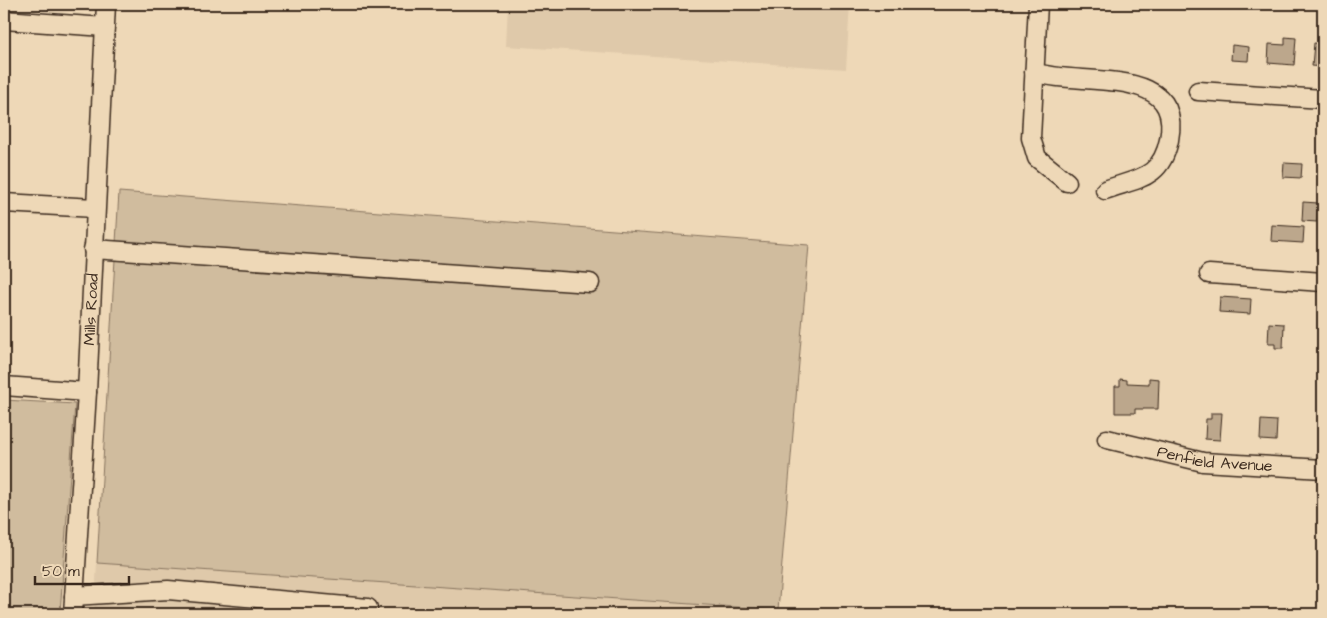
<svg xmlns="http://www.w3.org/2000/svg" width="1327" height="618" viewBox="0 0 1327 618" font-family="'Architects Daughter',sans-serif">
  <style>
    .built { fill: #dfc9aa }
    .green { fill: #d0bc9e; stroke: #86735e }
    .building { fill: #bca78c; stroke: #3b2a1e }
    .lines { fill: none; stroke-linecap: round; stroke-linejoin: round }
    .minor-casing { stroke: #3b2a1e; stroke-width: 21 }
    .minor { stroke: #eed8b7; stroke-width: 18 }
    .labels { text-anchor: middle; dominant-baseline: central; stroke-width: 4.5; stroke-linejoin: round; paint-order: stroke }
    .street-label { font-size: 16px; fill: #3b2a1e; stroke: #eed8b7 }
  </style>
  <rect width="100%" height="100%" fill="#eed8b7"/>
  <filter id="ink" filterUnits="userSpaceOnUse"><feTurbulence type="fractalNoise" baseFrequency=".02" numOctaves="2"/><feDisplacementMap in="SourceGraphic" scale="10" xChannelSelector="R" yChannelSelector="G"/><feConvolveMatrix kernelMatrix="1 2 1 2 8 2 1 2 1" color-interpolation-filters="sRGB"/></filter>
  <g filter="url(#ink)">
    <!-- built -->
    <g class="built">
      <path d="M508 4H850L846 69 506 46Z"/>
      <path d="M97 563 778 610 777 614H94Z"/>
    </g>
    <!-- green -->
    <g class="green">
      <path d="M119 192 809 245 778 610 97 563Z"/>
      <path d="M4 400 75 404 60 614H4Z"/>
    </g>
    <!-- building -->
    <g class="building">
      <path d="M1285 37 1296 38 1294 65 1268 63 1269 44 1285 45Z"/>
      <path d="M1314 43 1323 44V67L1312 66Z"/>
      <path d="M1232 45 1249 47 1248 61 1231 60Z"/>
      <path d="M1284 163 1302 164 1301 178 1283 177Z"/>
      <path d="M1303 202 1318 203 1317 222 1302 221Z"/>
      <path d="M1322 216H1323V242H1321Z"/>
      <path d="M1272 225 1304 227 1303 243 1271 241Z"/>
      <path d="M1220 297 1251 299 1250 314 1219 312Z"/>
      <path d="M1320 309H1323V332L1318 331Z"/>
      <path d="M1269 323 1284 324 1283 348H1275V344H1268Z"/>
      <path d="M1149 378 1159 379 1158 409H1135V413H1115V386H1120V379L1127 380V383L1149 384Z"/>
      <path d="M1211 413H1222L1220 440 1205 439 1206 419H1211Z"/>
      <path d="M1261 420 1277 421 1276 441 1260 440Z"/>
      <path d="M214 610 286 614H214Z"/>
    </g>
    <g class="lines">
      <defs>
        <g id="minor">
          <path d="M1038 4 1031 138 1037 158 1067 182"/>
          <path d="M4 20 105 27"/>
          <path d="M1034 72C1077 88 1184 62 1169 140 1161 179 1138 178 1105 190"/>
          <path d="M1198 91 1323 99"/>
          <path d="M4 203 95 208"/>
          <path d="M93 249 590 283"/>
          <path d="M1209 274 1323 282"/>
          <path d="M4 386 87 392"/>
          <path id="s1" d="M1107 439 1203 462 1323 469"/>
          <path d="M74 596 168 590 368 608 367 614"/>
          <path id="s2" d="M73 614 87 392 106 4"/>
        </g>
      </defs>
      <!-- minor casing -->
      <use href="#minor" class="minor-casing"/>
      <!-- minor -->
      <use href="#minor" class="minor"/>
    </g>
  </g>
  <g class="labels">
    <!-- street labels -->
    <g class="street-label">
      <text stroke="none"><textPath href="#s2" startOffset="305">Mills Road</textPath></text>
      <text stroke="none"><textPath href="#s1" startOffset="110">Penfield Avenue</textPath></text>
    </g>
  </g>
  <!-- margin -->
  <rect width="1327" height="618" fill="none" stroke="#eed8b7" stroke-width="20"/>
  <rect x="10" y="10" width="1307" height="598" fill="none" stroke="#3b2a1e" stroke-width="2" filter="url(#ink)"/>
  <!-- scale -->
  <path d="M35 576v8h94v-8" fill="none" stroke="#3b2a1e" stroke-width="2.5"/>
  <text x="42" y="576" font-size="15" fill="#3b2a1e" stroke="#eed8b7" stroke-width="4" paint-order="stroke">50 m</text>
</svg>
